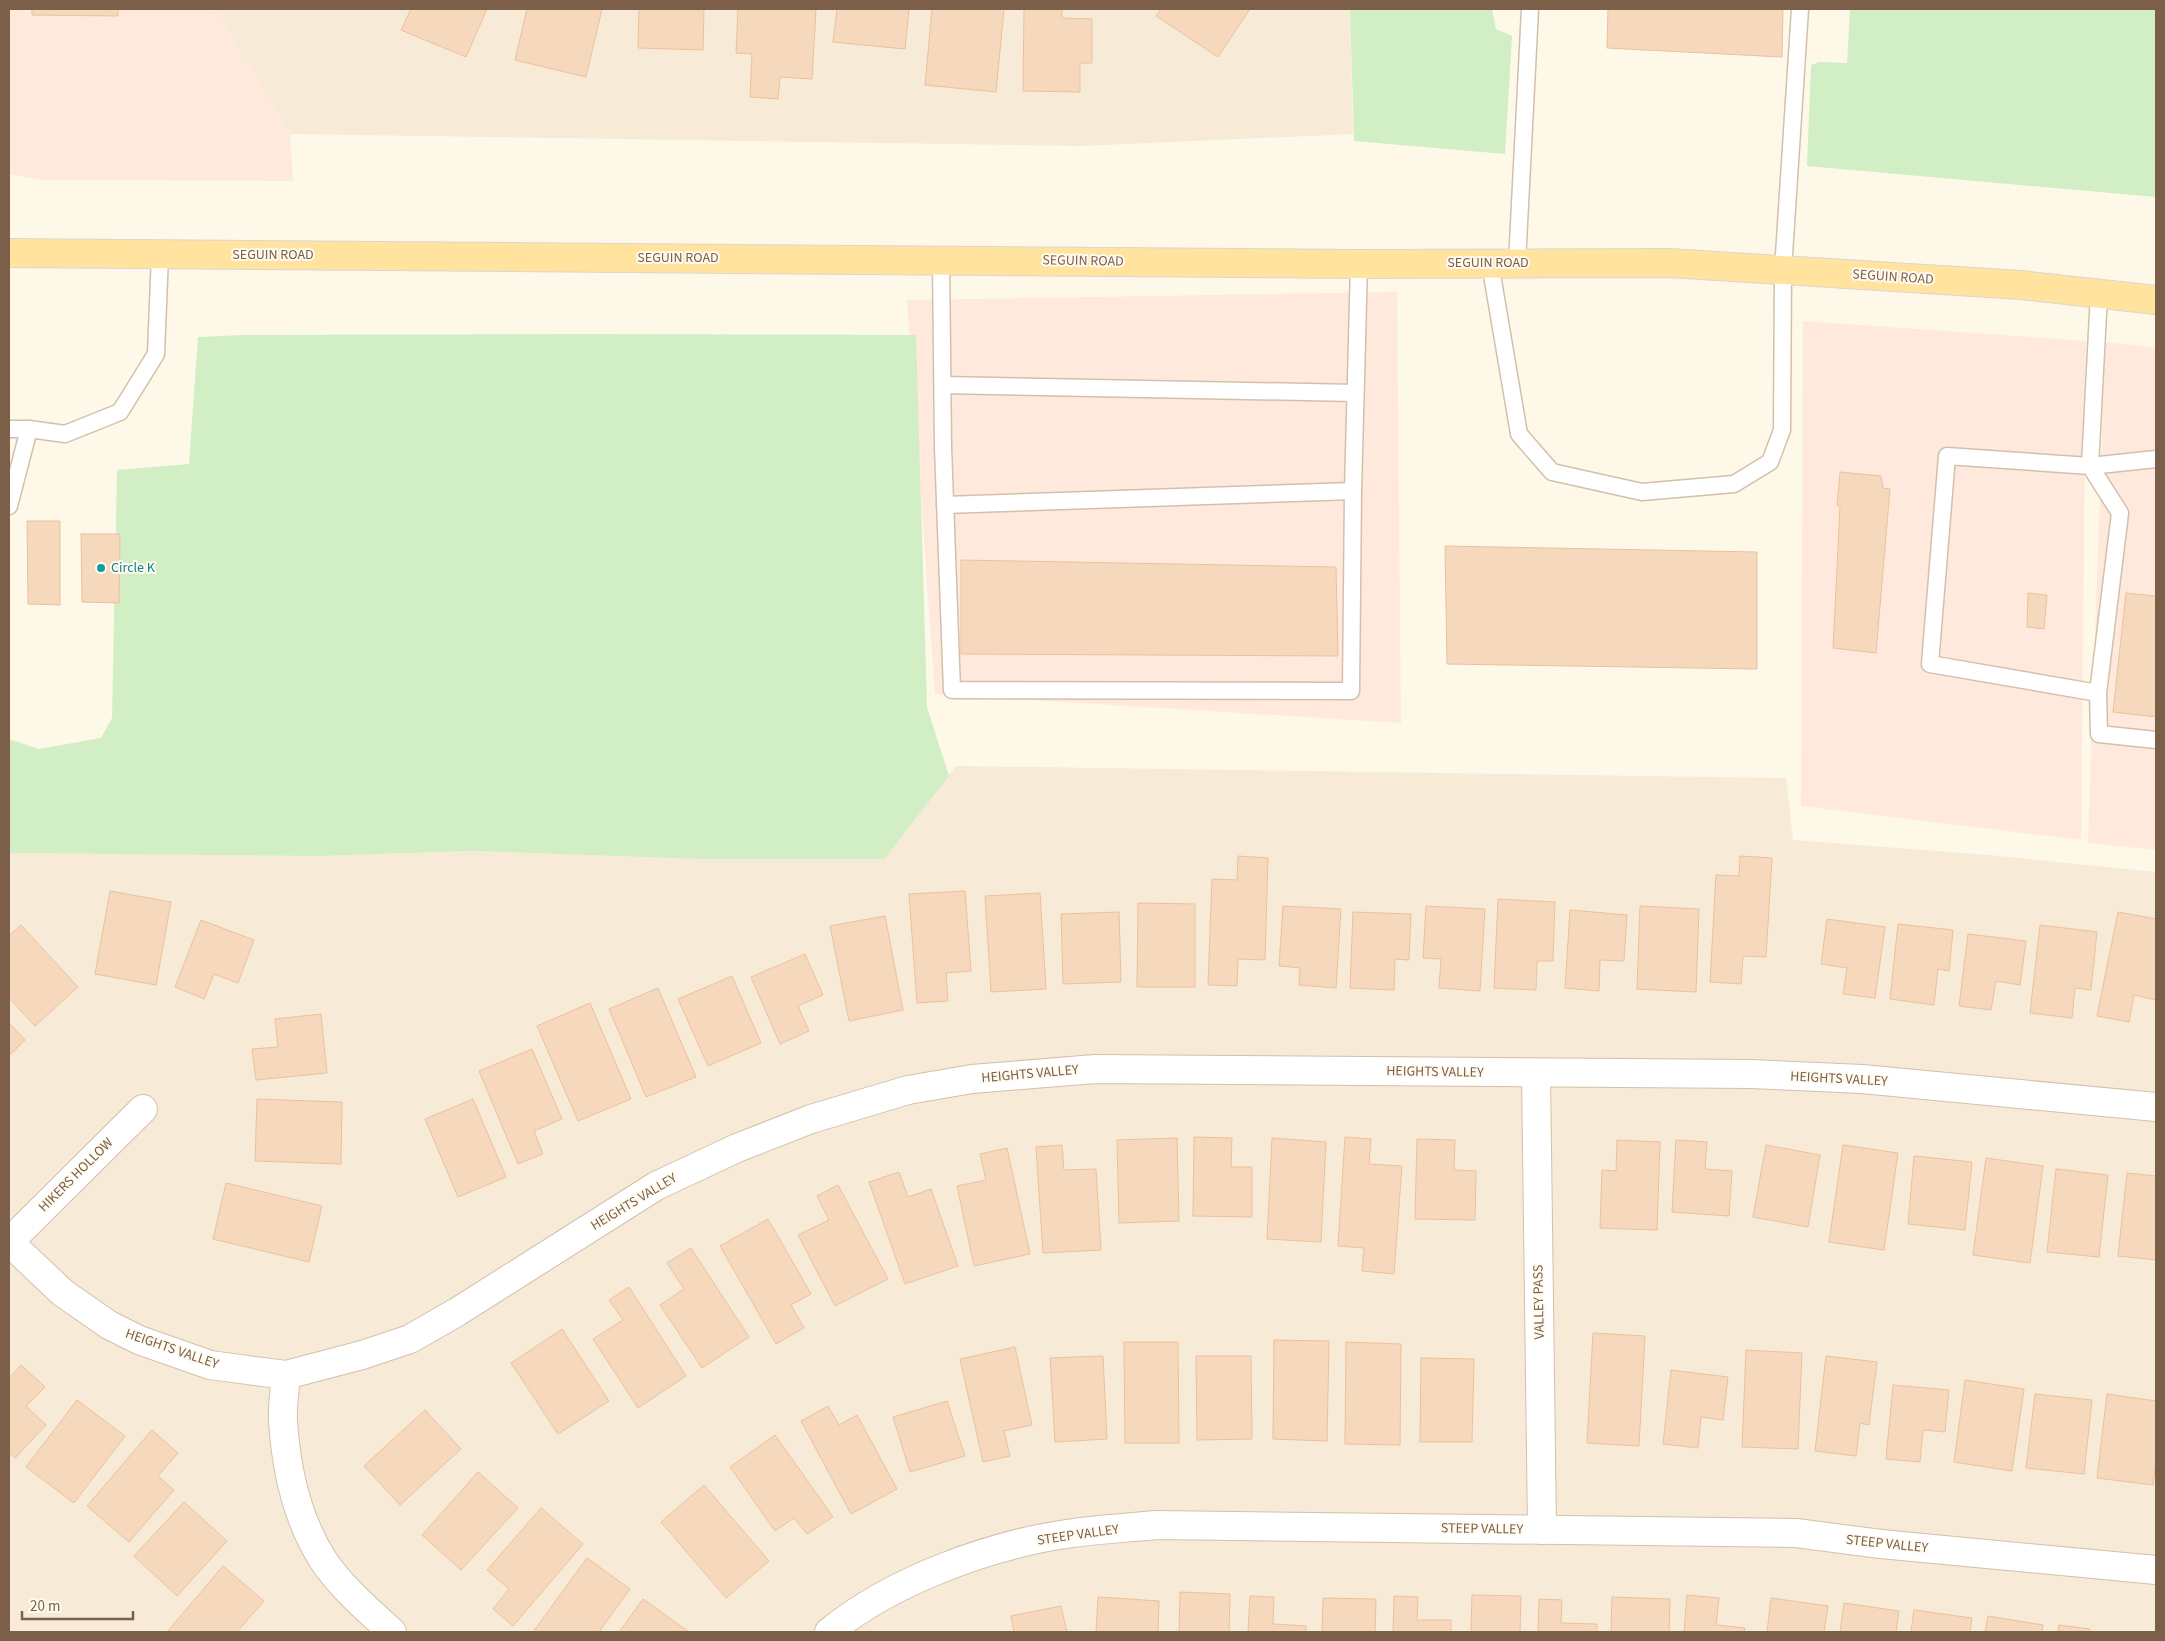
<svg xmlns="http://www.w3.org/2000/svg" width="2165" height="1641" viewBox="0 0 2165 1641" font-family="'Source Sans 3',sans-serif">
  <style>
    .residential { fill: #f7ead6 }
    .commercial { fill: #ffe9dc }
    .green { fill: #d2eec5 }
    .building { fill: #f6d9bd; stroke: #ebc19c }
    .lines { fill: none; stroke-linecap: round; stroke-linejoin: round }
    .service-casing { stroke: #d3c0ac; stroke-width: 19 }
    .minor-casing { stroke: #d3c0ac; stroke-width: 30 }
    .primary-casing { stroke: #ddd5d0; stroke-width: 30 }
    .service { stroke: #fff; stroke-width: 16 }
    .minor { stroke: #fff; stroke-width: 28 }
    .primary { stroke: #ffe39f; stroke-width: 28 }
    .culture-dot { fill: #0f9aa8; stroke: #fffbf1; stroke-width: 2 }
    .labels { text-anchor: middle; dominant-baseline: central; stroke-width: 4; stroke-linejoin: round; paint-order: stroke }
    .street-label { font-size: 14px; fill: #7c5f49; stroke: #fffbf1 }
    .culture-label { font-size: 14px; fill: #0d838f; stroke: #fffbf1; text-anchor: start }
  </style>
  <rect width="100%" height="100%" fill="#fef8e9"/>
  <!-- residential -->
  <g class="residential">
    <path d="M215 9H1350L1353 134 1080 146 290 134Z"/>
    <path d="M956 766 1786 778 1793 840 1989 855 2156 872V1632H9V853L318 856 472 851 698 859H884Z"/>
  </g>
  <!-- commercial -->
  <g class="commercial">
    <path d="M9 9H215L290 134 293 181 40 180 9 174Z"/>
    <path d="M1397 292 1401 723 935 694 907 300Z"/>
    <path d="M1803 321 2086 341 2081 840 1801 806Z"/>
    <path d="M2105 342 2156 348V850L2088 843Z"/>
  </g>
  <!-- green -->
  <g class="green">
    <path d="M1350 9H1492L1496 29 1512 36 1505 154 1354 141Z"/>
    <path d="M1850 9H2156V197L1807 166 1811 65 1819 62 1847 63Z"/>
    <path d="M579 334 916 335 927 707 949 776 884 859H698L472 851 318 856 9 853V739L39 749 101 738 112 718 117 470 189 464 198 337 243 335Z"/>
  </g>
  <!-- building -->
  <g class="building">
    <path d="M32 9H118V16L32 15Z"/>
    <path d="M411 9H487L466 57 401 30Z"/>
    <path d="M527 9H602L586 77 515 60Z"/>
    <path d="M639 9H704L703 50 638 48Z"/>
    <path d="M738 9H816L812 79 780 77 778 99 750 97 752 54 736 53Z"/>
    <path d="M837 9H909L905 49 833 42Z"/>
    <path d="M932 9H1004L996 92 925 85Z"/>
    <path d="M1024 9H1062V18L1092 19V63H1080V92L1023 91Z"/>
    <path d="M1161 9H1250L1218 57 1156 16Z"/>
    <path d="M1608 9H1783L1782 57 1607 48Z"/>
    <path d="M1840 472 1881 476 1883 488 1890 489 1876 653 1833 648 1840 507 1837 505Z"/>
    <path d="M27 521H60V605L28 604Z"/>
    <path d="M81 534H120L119 603 82 602Z"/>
    <path d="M1445 546 1757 552V669L1447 664Z"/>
    <path d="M961 560 1336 567 1338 656 961 654Z"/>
    <path d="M2028 593 2047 595 2044 629 2027 627Z"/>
    <path d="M2126 593 2156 596V717L2113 712Z"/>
    <path d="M1238 856 1268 858 1265 960 1238 959 1237 986 1208 985 1212 879 1237 880Z"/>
    <path d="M1740 856 1772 858 1766 957 1743 956 1741 984 1710 982 1716 875 1739 876Z"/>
    <path d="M110 891 171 902 156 985 95 974Z"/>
    <path d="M965 891 971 971 946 973 948 1001 917 1003 909 894Z"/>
    <path d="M1040 893 1046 989 991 992 985 896Z"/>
    <path d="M1498 899 1555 902 1553 961H1537L1536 990 1494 988Z"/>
    <path d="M1138 903 1195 904V987H1137Z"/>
    <path d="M1283 906 1341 909 1336 988 1299 985 1300 968 1279 966Z"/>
    <path d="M1426 906 1485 909 1480 991 1439 988 1441 959 1423 958Z"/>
    <path d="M1640 906 1699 909 1696 992 1637 989Z"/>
    <path d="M1570 910 1627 915 1624 961 1600 960 1599 991 1565 988Z"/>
    <path d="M1119 912 1121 982 1063 984 1061 914Z"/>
    <path d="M1353 912 1411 914 1409 960 1395 959 1394 990 1350 988Z"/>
    <path d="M2118 912 2156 919V1000L2134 995 2129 1022 2097 1016Z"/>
    <path d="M885 916 903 1010 849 1021 830 926Z"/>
    <path d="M1827 919 1885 927 1875 998 1843 994 1847 968 1821 964Z"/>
    <path d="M201 920 254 940 238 983 214 974 204 999 175 987Z"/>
    <path d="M1898 924 1953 930 1949 971 1938 969 1934 1005 1890 999Z"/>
    <path d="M21 925 78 987 35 1026 9 998V936Z"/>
    <path d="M2040 925 2097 932 2091 990 2075 988 2072 1018 2030 1013Z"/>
    <path d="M1968 934 2026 941 2020 985 1996 981 1991 1010 1959 1006Z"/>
    <path d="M805 954 823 995 798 1006 809 1031 780 1044 751 977Z"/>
    <path d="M732 976 761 1043 708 1066 678 999Z"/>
    <path d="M658 988 696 1077 646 1097 609 1009Z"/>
    <path d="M590 1003 631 1099 578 1121 537 1026Z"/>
    <path d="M321 1014 327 1073 256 1080 252 1049 278 1047 275 1019Z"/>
    <path d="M9 1023 25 1040 9 1056Z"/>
    <path d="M532 1049 562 1119 534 1131 543 1154 518 1164 479 1071Z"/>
    <path d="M257 1099 342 1102 341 1164 255 1161Z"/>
    <path d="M473 1099 506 1177 458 1197 425 1119Z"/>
    <path d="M1194 1137 1232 1138 1231 1167H1252V1217L1193 1216Z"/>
    <path d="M1345 1137 1371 1139 1369 1164 1402 1166 1394 1274 1362 1271 1364 1248 1338 1246Z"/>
    <path d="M1177 1138 1179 1221 1119 1223 1117 1140Z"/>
    <path d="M1272 1138 1326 1142 1321 1242 1267 1239Z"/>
    <path d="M1417 1139 1455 1140 1454 1170 1476 1171 1475 1220 1415 1219Z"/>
    <path d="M1617 1140 1660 1142 1657 1230 1600 1228 1602 1170 1616 1171Z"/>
    <path d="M1676 1140 1707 1142 1705 1169 1732 1171 1729 1216 1672 1212Z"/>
    <path d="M1062 1145 1064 1170 1096 1169 1101 1250 1043 1253 1036 1147Z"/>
    <path d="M1766 1145 1820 1155 1808 1227 1753 1217Z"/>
    <path d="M1843 1145 1898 1153 1884 1250 1829 1242Z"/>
    <path d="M1007 1148 1030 1254 974 1266 957 1186 986 1180 980 1154Z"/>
    <path d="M1914 1156 1972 1162 1965 1230 1908 1224Z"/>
    <path d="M1986 1158 2043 1166 2030 1263 1973 1255Z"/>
    <path d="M2056 1169 2108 1175 2099 1257 2047 1252Z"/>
    <path d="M899 1172 908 1197 931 1189 958 1266 905 1284 869 1182Z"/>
    <path d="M2127 1173 2156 1176V1260L2118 1256Z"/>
    <path d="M226 1183 322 1206 309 1262 213 1239Z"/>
    <path d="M838 1185 888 1279 835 1306 798 1235 829 1220 817 1196Z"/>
    <path d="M768 1219 811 1294 791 1305 804 1328 776 1344 720 1246Z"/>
    <path d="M691 1248 749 1337 702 1368 660 1305 684 1289 667 1263Z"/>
    <path d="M629 1287 686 1376 638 1408 593 1339 623 1320 609 1300Z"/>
    <path d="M562 1329 609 1401 558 1434 511 1363Z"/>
    <path d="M1593 1333 1645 1336 1639 1446 1587 1443Z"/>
    <path d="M1274 1340 1329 1341 1327 1441 1273 1439Z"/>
    <path d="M1124 1342H1178L1179 1443H1125Z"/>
    <path d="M1346 1342 1401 1344 1400 1445 1345 1444Z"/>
    <path d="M1015 1347 1032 1425 1004 1431 1010 1456 983 1462 960 1359Z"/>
    <path d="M1746 1350 1802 1353 1798 1449 1742 1447Z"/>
    <path d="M1103 1356 1107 1439 1055 1442 1050 1358Z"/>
    <path d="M1196 1356H1251L1252 1439 1197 1440Z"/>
    <path d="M1826 1356 1877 1362 1869 1425 1860 1423 1856 1456 1815 1451Z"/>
    <path d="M1421 1358 1474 1359 1472 1442H1420Z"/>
    <path d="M21 1365 45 1387 26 1406 46 1425 15 1458 9 1452V1378Z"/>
    <path d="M1671 1370 1728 1377 1723 1420 1701 1417 1698 1448 1663 1444Z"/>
    <path d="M1965 1380 2024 1389 2012 1471 1954 1462Z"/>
    <path d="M1893 1385 1949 1390 1945 1432 1923 1430 1920 1462 1886 1459Z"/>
    <path d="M2035 1394 2092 1400 2084 1474 2026 1468Z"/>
    <path d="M2107 1394 2156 1401V1460L2153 1485 2097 1478Z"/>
    <path d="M77 1400 125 1436 74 1503 26 1467Z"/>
    <path d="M947 1401 965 1456 910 1472 893 1417Z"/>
    <path d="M828 1406 839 1425 857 1415 897 1489 851 1514 801 1421Z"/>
    <path d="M425 1410 461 1449 400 1505 364 1466Z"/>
    <path d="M152 1430 178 1453 158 1476 174 1490 129 1542 87 1506Z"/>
    <path d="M775 1435 833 1517 807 1534 794 1518 775 1531 730 1467Z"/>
    <path d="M478 1472 518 1508 461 1570 422 1535Z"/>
    <path d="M704 1485 769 1561 726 1598 661 1522Z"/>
    <path d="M184 1502 227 1541 177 1596 134 1556Z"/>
    <path d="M541 1508 583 1544 513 1626 493 1609 509 1589 487 1570Z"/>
    <path d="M587 1558 630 1589 599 1632H533Z"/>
    <path d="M223 1566 264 1601 237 1632H167Z"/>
    <path d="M1180 1592 1230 1594 1229 1632H1179Z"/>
    <path d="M1472 1595 1521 1596 1520 1632H1471Z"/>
    <path d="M1687 1595 1719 1598 1716 1625 1745 1628 1744 1632H1684Z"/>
    <path d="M1250 1596 1274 1597 1273 1624 1306 1626V1632H1248Z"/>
    <path d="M1394 1596 1418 1597 1417 1620H1451V1632H1393Z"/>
    <path d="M1098 1597 1159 1601 1158 1632H1096Z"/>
    <path d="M1612 1597 1670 1599 1669 1632H1611Z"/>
    <path d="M1323 1598 1376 1599 1375 1632H1322Z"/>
    <path d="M1771 1598 1828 1606 1824 1632H1767Z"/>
    <path d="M643 1599 689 1632H619Z"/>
    <path d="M1539 1599 1562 1600 1561 1623 1597 1624V1632H1538Z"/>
    <path d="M1844 1603 1899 1611 1896 1632H1840Z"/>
    <path d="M1061 1606 1067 1632H1014L1011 1616Z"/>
    <path d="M1914 1610 1972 1618 1970 1632H1911Z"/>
    <path d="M1988 1616 2043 1625 2042 1632H1985Z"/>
    <path d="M2059 1625 2090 1629V1632H2058Z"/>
  </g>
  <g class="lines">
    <defs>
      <g id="service">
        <path d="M941 259 943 447 952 690 1351 691 1353 491 1359 264"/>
        <path d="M1490 263 1519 434 1552 472 1642 492 1734 484 1770 462 1782 430 1783 270 1800 9"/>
        <path d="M1517 263 1530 9"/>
        <path d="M2099 294 2090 466 2120 513 2098 693 1930 664 1947 456 2090 466 2156 459"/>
        <path d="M943 385 1355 393"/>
        <path d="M9 429H29"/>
        <path d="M945 505 1353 491"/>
        <path d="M9 506 29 429 65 434 120 412 156 354 160 255"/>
        <path d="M2098 693 2099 734 2156 740"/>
      </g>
      <g id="minor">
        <path d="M1536 1073 1542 1530"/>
        <path d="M9 1242 63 1293 109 1325 139 1340 210 1365 286 1375 362 1355 410 1339 457 1312 656 1186 737 1148 811 1119 908 1090 972 1079 1095 1069 1752 1074 1862 1079 2156 1107"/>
        <path d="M9 1242 143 1109"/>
        <path d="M286 1375C285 1390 282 1406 283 1421 286 1468 297 1519 323 1560 341 1587 368 1610 392 1632"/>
        <path d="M829 1632C893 1580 992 1544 1073 1533 1100 1529 1128 1528 1156 1525L1796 1533 1881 1544 2156 1570"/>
      </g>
      <path id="primary" d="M9 253 1359 264 1669 263 2021 285 2156 300"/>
    </defs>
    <!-- service casing -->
    <use href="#service" class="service-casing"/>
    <!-- minor casing -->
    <use href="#minor" class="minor-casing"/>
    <!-- primary casing -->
    <use href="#primary" class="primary-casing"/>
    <!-- service -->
    <use href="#service" class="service"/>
    <!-- minor -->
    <use href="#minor" class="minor"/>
    <!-- primary -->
    <use href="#primary" class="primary"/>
  </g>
  <!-- markers -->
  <circle class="culture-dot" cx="101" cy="568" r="5"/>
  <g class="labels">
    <!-- street labels -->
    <g class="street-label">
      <text x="273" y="255">SEGUIN ROAD</text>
      <text x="678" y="258">SEGUIN ROAD</text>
      <text transform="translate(1083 261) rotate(1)">SEGUIN ROAD</text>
      <text x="1488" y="263">SEGUIN ROAD</text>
      <text transform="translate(1893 277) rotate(4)">SEGUIN ROAD</text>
      <text transform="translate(1435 1072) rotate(1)">HEIGHTS VALLEY</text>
      <text transform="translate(1030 1074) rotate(-5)">HEIGHTS VALLEY</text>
      <text transform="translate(1839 1079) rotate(3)">HEIGHTS VALLEY</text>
      <text transform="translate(76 1175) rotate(-45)">HIKERS HOLLOW</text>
      <text transform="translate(634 1202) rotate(-31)">HEIGHTS VALLEY</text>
      <text transform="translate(1539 1302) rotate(-91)">VALLEY PASS</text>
      <text transform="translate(172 1349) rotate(19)">HEIGHTS VALLEY</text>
      <text transform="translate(1482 1529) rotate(1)">STEEP VALLEY</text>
      <text transform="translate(1078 1535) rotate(-8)">STEEP VALLEY</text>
      <text transform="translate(1887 1544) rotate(6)">STEEP VALLEY</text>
    </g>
    <!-- culture labels -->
    <g class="culture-label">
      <text x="111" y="568">Circle K</text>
    </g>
  </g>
  <!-- border -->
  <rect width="2165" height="1641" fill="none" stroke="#7c5f49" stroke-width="20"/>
  <!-- scale -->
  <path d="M22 1611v8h111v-8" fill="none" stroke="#7c5f49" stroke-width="2.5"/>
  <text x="30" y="1611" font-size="15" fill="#7c5f49" stroke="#fffbf1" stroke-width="4" paint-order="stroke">20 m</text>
</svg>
